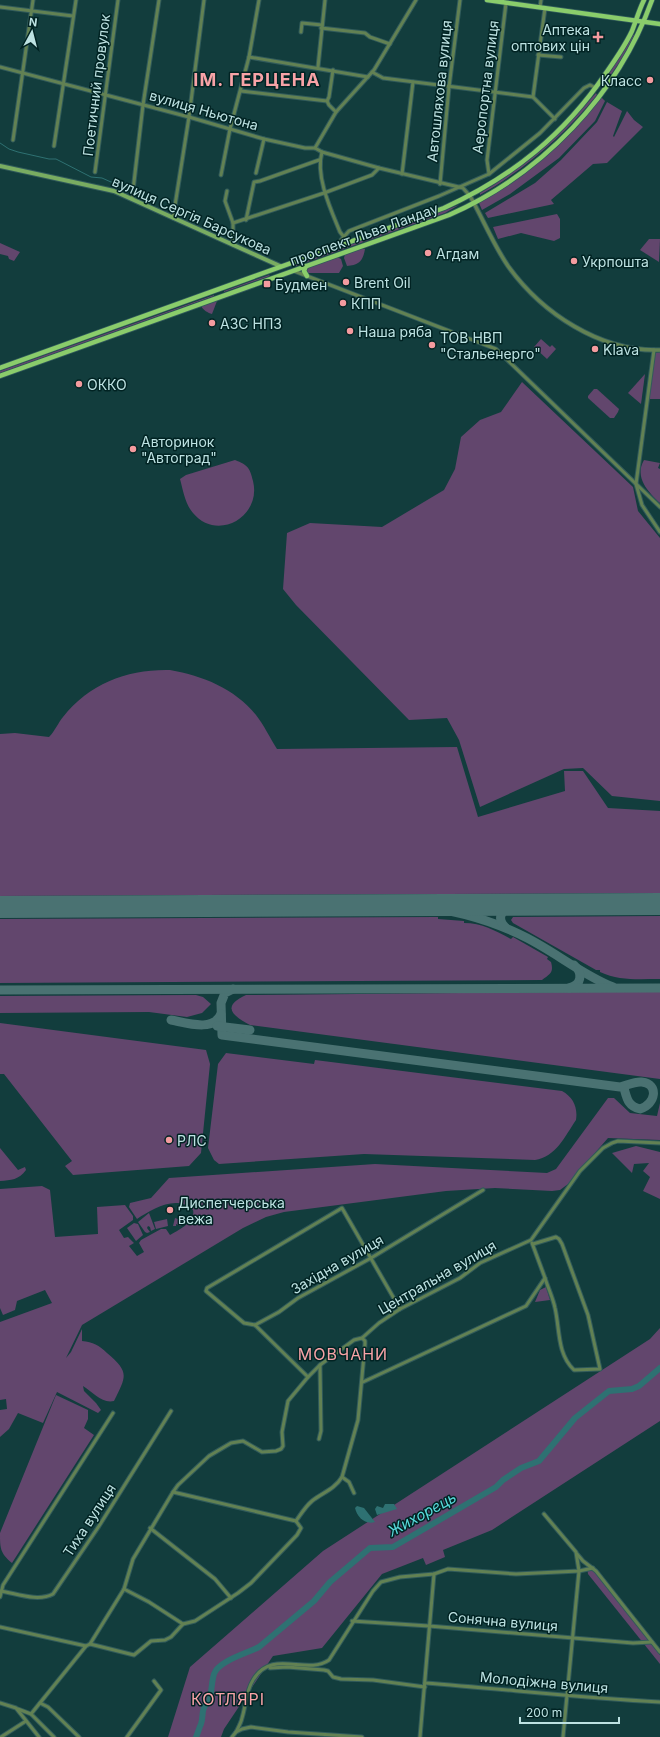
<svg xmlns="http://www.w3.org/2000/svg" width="660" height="1737" viewBox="0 0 660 1737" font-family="Inter,sans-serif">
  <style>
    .green { fill: #62466d }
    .water { fill: #2e7172 }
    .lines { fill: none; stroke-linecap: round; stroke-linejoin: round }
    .stream { stroke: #2e7172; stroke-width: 1 }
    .river { stroke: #2e7172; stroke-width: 6 }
    .taxiway { stroke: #4a7272; stroke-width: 9 }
    .runway { stroke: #4a7272; stroke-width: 22 }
    .minor-casing { stroke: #315b5b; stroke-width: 5 }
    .tertiary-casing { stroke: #315b5b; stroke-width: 5.5 }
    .secondary-casing { stroke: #315b5b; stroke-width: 6 }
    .primary-casing { stroke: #315b5b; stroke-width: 6 }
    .minor { stroke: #628153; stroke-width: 3 }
    .tertiary { stroke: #628153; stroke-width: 3.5 }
    .secondary { stroke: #79ac61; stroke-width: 4 }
    .primary { stroke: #8acc6b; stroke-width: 4.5 }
    .poi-dot { fill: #f49b9f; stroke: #012323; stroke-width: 1.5 }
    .labels { text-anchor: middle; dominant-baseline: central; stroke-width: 3; stroke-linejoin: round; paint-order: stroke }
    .poi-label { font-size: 14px; fill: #bde2e2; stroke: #012323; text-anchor: start }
    .street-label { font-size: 14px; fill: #bde2e2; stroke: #012323 }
    .water-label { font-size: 15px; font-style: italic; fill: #58dadb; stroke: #012323 }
    .quarter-label { font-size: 16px; letter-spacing: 1px; fill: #f7a3a7; stroke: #012323 }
    .district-label { font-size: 18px; font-weight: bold; letter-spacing: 1px; fill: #f7a3a7; stroke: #012323 }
  </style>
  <rect width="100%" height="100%" fill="#123d3d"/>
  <!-- green -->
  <g class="green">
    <path d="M634 34 635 35 623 57 604 85 603 83Z"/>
    <path d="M596 93 597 95C564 135 526 169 480 195V193C525 167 562 133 596 93Z"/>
    <path d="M601 97 605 101 595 121 559 158 510 194 482 210 479 203C495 192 512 182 527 171 555 151 581 125 601 97Z"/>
    <path d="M607 102 622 111 613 136 614 137 627 111 634 120 643 127 607 163 593 164 551 200 554 204 488 218 485 213 535 183 561 160 597 122Z"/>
    <path d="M459 205 445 213 296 266 295 265Z"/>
    <path d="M557 214 560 219V238L554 241 521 233 498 239 493 227Z"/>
    <path d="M649 239H660L659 262 640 250Z"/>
    <path d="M0 243 20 252 14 261 9 259 8 256 0 254Z"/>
    <path d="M361 249H365C363 261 359 265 347 266L344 258 345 254Z"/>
    <path d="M337 257 341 259 343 266 339 273H308L306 271V268Z"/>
    <path d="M269 275 270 276 224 292V291Z"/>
    <path d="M214 295V296L0 373V371Z"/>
    <path d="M217 301 212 314C208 313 203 310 201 306Z"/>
    <path d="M541 339 550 347 552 345 556 349 547 359 534 347Z"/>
    <path d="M660 352V399H648L654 353Z"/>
    <path d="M645 374 641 404 628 393Z"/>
    <path d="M522 382 633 487 638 511 660 538V801L612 796 583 768 564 769 480 807 459 740 447 718 409 720 296 605 283 589 287 533 310 523 382 527 444 490 455 469 461 437 480 420 501 412Z"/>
    <path d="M594 389H597L619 409 618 412 614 418H610L588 398V396Z"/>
    <path d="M235 460C248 465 250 468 253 481 262 517 217 542 193 513 185 504 183 490 180 479L186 475Z"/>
    <path d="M644 460 660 463 658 468 660 469V503C648 492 634 477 644 460Z"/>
    <path d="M170 670C203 676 234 688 256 715 264 725 270 738 277 749L457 747 478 817 565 791 564 771H583L608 808 660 811V893L0 896V734L15 733 49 737C55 731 58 723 63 717 90 683 128 669 170 670Z"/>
    <path d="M660 916V979C638 979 619 981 600 972V970H596L513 923 511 920 513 917Z"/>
    <path d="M438 917V919L464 921V923C482 923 496 931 511 939L513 937 548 957 547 959 551 962C554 973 550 974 542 980L0 983V919Z"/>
    <path d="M660 991V1079L250 1025C231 1015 222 1006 246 995Z"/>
    <path d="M196 995 203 997 211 1004 202 1013 187 1017 149 1012 0 1013V996Z"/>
    <path d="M0 1023 206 1050 210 1064 201 1153 189 1166 73 1175 65 1166 72 1161 4 1074H0Z"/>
    <path d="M226 1053 314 1064 315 1060 562 1091C573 1097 578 1107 576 1120 565 1136 556 1157 535 1160L364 1154 219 1164 214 1160 208 1148 218 1064Z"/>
    <path d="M608 1098H614L630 1113 657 1116 660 1103V1140L608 1138 568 1184 560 1190 552 1191 495 1188 446 1191 284 1212 266 1217 243 1228 82 1325 66 1358 71 1352 82 1329V1341C93 1342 99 1345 107 1353 129 1372 127 1375 114 1401 102 1404 93 1392 83 1386L84 1391 96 1403 101 1410 98 1413 57 1392 43 1423 18 1413 9 1429 0 1437V1410L7 1409 6 1399 0 1400V1322L52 1303 45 1290 17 1301 15 1310 3 1315 0 1308V1189L42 1186 50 1190 55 1237 98 1234 97 1207 125 1205 133 1216V1220L119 1230 124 1238 128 1237 134 1243 129 1246 137 1256 144 1252 139 1243 141 1240 161 1229H166L170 1235C178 1230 196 1222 193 1210 177 1194 152 1209 137 1219L129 1207 130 1203 151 1198 169 1178 375 1164 547 1173 556 1169Z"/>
    <path d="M636 1146 660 1152V1199L643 1191 650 1177 643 1171 649 1163 634 1164 632 1173 612 1153Z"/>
    <path d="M0 1148 18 1170 25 1167 26 1170C19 1180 11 1180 0 1181Z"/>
    <path d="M149 1213 155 1229 151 1231 150 1227 148 1226 147 1228 150 1232 147 1233 145 1232 138 1222Z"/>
    <path d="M175 1218 187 1222 180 1226 176 1224V1226H173Z"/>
    <path d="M167 1219 168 1226 156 1229 154 1222Z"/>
    <path d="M134 1223 138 1224 143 1235 136 1241 127 1228Z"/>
    <path d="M546 1287 550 1300 535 1302 540 1290Z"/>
    <path d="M660 1328V1421L492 1530 443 1550 445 1557 426 1565 423 1558 382 1574 322 1648 273 1656 224 1729 221 1737H168L190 1667 323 1551 650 1339Z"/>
    <path d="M56 1395 88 1410V1419L84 1428 94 1435 12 1563C0 1553 0 1548 0 1533Z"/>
    <path d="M587 1566 592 1568 660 1655V1664L588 1574Z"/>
  </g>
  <!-- water -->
  <g class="water">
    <path d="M385 1504H394L397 1509 377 1515 375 1509 377 1506 383 1508Z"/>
    <path d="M357 1506 364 1508 375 1522C365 1525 357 1517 355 1508Z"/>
  </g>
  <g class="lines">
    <!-- stream -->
    <path class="stream" d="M0 143 9 149 18 152 49 159H56L91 177 102 178 111 182 122 184"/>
    <!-- river -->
    <path class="river" d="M196 1737C198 1733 199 1728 201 1724 204 1716 200 1708 209 1702 212 1693 211 1684 214 1674 218 1661 248 1653 259 1647L314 1601 330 1582 370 1548 393 1547 496 1487 503 1480 521 1468 539 1461 575 1418 609 1391 632 1389 639 1386 660 1368"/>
    <!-- taxiway -->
    <g class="taxiway">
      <path d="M413 906C451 909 485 918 519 934 552 949 580 974 613 987"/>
      <path d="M506 928C496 919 501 910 512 905"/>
      <path d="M569 988C582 985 583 973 574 965"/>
      <path d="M233 989 225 993 221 1003 222 1035 620 1087 624 1088C627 1099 628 1106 640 1109 656 1104 659 1084 642 1082 635 1081 628 1085 620 1087"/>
      <path d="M0 990 660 988"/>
      <path d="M171 1020C187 1023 214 1032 221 1014"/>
      <path d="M217 1026 250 1030"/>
    </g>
    <!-- runway -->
    <path class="runway" d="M0 907 660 904"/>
    <defs>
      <g id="minor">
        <path d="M0 7 73 16"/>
        <path d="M540 7 541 0"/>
        <path d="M545 8 533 97 555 119"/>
        <path d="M321 28 365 33 370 37 390 44"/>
        <path d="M301 32 302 23 322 25"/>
        <path d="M538 55 561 57"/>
        <path d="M249 57 368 77"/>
        <path d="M0 67 189 117 264 139 305 148H315L322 152 379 168 463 188 470 196"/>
        <path d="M318 67 325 0"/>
        <path d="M372 72 383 78 533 97"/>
        <path d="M241 91 327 101 329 105 336 112"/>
        <path d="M327 101 329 97 333 70"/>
        <path d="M13 140 33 0"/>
        <path d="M54 146 76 0"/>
        <path d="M315 148 336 112 374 70 416 0"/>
        <path d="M322 152C315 176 331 210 340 232L344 237"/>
        <path d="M95 172 118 0"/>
        <path d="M256 173 264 139"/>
        <path d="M402 174 413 82"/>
        <path d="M489 174 487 160 506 3"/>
        <path d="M221 175 230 129 249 57 259 0"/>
        <path d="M440 184 449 87 460 0"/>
        <path d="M227 191 225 201 233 223V245"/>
        <path d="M132 199 143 105 159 0"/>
        <path d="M173 218 189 117 204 0"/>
        <path d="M246 220 254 182 260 181 319 160"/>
        <path d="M233 223 324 193 372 175 379 168"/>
        <path d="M335 247 349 231 439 196 489 174 540 133 584 88 590 85 596 88"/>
        <path d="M294 271 496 349 660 507"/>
        <path d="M654 350 636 484 642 505 660 532"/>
        <path d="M533 1244 556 1237 559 1239 562 1244 588 1315 600 1369 574 1370C557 1354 560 1330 555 1308 553 1298 548 1288 545 1278"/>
        <path d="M400 1309 342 1208 207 1288 206 1291 244 1323 255 1325 279 1312 298 1298 371 1258 483 1190"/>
        <path d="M255 1325 308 1377"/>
        <path d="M363 1382 526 1306 545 1278 532 1243"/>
        <path d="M319 1439 321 1431 320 1365"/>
        <path d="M342 1477 349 1482 354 1493"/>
        <path d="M173 1492 296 1521"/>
        <path d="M544 1514 576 1552 579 1571 563 1737"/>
        <path d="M296 1521C301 1514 305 1507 312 1501 322 1493 335 1489 342 1477L358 1420 365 1344V1341L362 1338"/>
        <path d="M150 1528 215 1579 231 1598"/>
        <path d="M577 1554 583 1561 596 1571 660 1652"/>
        <path d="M124 1589 149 1602 183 1624"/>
        <path d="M1 1591C18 1594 38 1602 53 1594L99 1526 171 1411"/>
        <path d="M0 1597 3 1585 113 1413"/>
        <path d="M352 1621 429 1626 633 1643 652 1642"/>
        <path d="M0 1627 86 1646"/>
        <path d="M90 1644 134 1655 151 1641 165 1640 171 1637 183 1624 195 1621 238 1593 251 1583 297 1535 301 1528 296 1521"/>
        <path d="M270 1668 287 1667 324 1670 328 1671 333 1677 341 1679 373 1680 425 1687"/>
        <path d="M425 1683C504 1689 582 1698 660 1702"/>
        <path d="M0 1703 16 1708 39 1737"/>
        <path d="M40 1703 48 1707 79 1737"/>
        <path d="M18 1709 31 1714 54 1737"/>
        <path d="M31 1714 86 1646 90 1644 124 1589 133 1559 173 1492 178 1485 209 1456 231 1443 243 1441 262 1452 276 1451 281 1449 283 1446 282 1432 288 1401 308 1377 320 1365 354 1340 362 1338 379 1323 400 1309 460 1278 480 1263 531 1240 580 1171 603 1148 612 1143 618 1141 660 1143"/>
        <path d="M236 1732C238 1728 241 1723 242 1718 246 1705 246 1691 253 1680 272 1648 306 1676 329 1660L373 1591 381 1582 400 1577 434 1574 448 1569 516 1574 579 1571 593 1568"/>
        <path d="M1 1737 26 1721"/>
        <path d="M127 1737 161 1690 154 1681"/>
        <path d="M232 1737 236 1732 242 1729 251 1727 288 1732 362 1737"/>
        <path d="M420 1737 434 1574"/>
      </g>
      <path id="tertiary" d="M470 196C483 219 493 244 508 266 542 313 600 352 660 350"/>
      <path id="secondary" d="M0 166 114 191 280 266"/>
      <g id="primary">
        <path d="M487 0 660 24"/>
        <path d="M306 266 304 271 307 276"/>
        <path d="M0 368 444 208C512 177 564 135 606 73 615 60 625 46 632 31 636 21 639 10 644 0"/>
        <path d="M0 376 449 215C542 174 618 95 652 0"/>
      </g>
    </defs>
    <!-- minor casing -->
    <use href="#minor" class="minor-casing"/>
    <!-- tertiary casing -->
    <use href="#tertiary" class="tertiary-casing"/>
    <!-- secondary casing -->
    <use href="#secondary" class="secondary-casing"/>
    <!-- primary casing -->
    <use href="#primary" class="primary-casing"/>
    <!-- minor -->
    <use href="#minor" class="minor"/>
    <!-- tertiary -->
    <use href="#tertiary" class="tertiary"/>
    <!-- secondary -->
    <use href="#secondary" class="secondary"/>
    <!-- primary -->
    <use href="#primary" class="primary"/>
  </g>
  <!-- markers -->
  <g class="poi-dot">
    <path d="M596 31h4v4h4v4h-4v4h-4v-4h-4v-4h4z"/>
    <circle cx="650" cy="80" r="4"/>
    <circle cx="428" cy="253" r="4"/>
    <circle cx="574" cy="261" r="4"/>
    <circle cx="346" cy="282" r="4"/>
    <rect x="263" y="280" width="8" height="8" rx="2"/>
    <circle cx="343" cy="303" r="4"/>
    <circle cx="212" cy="323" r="4"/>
    <circle cx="350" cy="331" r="4"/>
    <circle cx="432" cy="345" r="4"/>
    <circle cx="595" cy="349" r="4"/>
    <circle cx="79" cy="384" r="4"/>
    <circle cx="133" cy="449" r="4"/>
    <circle cx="169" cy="1140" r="4"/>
    <circle cx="170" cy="1210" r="4"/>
  </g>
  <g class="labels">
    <!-- poi labels -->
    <g class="poi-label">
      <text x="590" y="29" text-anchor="end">Аптека<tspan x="590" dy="16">оптових цін</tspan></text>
      <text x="642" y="80" text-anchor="end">Класс</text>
      <text x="436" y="253">Агдам</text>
      <text x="582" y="261">Укрпошта</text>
      <text x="354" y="282">Brent Oil</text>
      <text x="275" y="284">Будмен</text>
      <text x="351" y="303">КПП</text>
      <text x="220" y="323">АЗС НПЗ</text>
      <text x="358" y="331">Наша ряба</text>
      <text x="440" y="337">ТОВ НВП<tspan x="440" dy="16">"Стальенерго"</tspan></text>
      <text x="603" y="349">Klava</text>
      <text x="87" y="384">ОККО</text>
      <text x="141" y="441">Авторинок<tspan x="141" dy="16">"Автоград"</tspan></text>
      <text x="177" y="1140">РЛС</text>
      <text x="178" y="1202">Диспетчерська<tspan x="178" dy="16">вежа</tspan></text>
    </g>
    <!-- street labels -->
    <g class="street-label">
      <text transform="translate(96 85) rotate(-83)">Поетичний провулок</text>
      <text transform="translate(485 87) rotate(-83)">Аеропортна вулиця</text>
      <text transform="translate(439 91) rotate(-84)">Автошляхова вулиця</text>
      <text transform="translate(204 110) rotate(16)">вулиця Ньютона</text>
      <text transform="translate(192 215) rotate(24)">вулиця Сергія Барсукова</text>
      <text transform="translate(364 234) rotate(-20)">проспект Льва Ландау</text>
      <text transform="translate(337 1264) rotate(-30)">Західна вулиця</text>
      <text transform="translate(437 1277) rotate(-30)">Центральна вулиця</text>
      <text transform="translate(89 1520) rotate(-57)">Тиха вулиця</text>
      <text transform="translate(503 1621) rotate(5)">Сонячна вулиця</text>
      <text transform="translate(544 1682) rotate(5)">Молодіжна вулиця</text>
    </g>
    <!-- water labels -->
    <g class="water-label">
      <text transform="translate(422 1514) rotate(-29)">Жихорець</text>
    </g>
    <!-- quarter labels -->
    <g class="quarter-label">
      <text x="343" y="1354">МОВЧАНИ</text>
      <text x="228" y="1699">КОТЛЯРІ</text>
    </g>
    <!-- district labels -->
    <g class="district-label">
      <text x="257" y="79">ІМ. ГЕРЦЕНА</text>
    </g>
  </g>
  <!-- north arrow -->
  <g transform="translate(32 32) rotate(7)" stroke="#012323" stroke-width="3" paint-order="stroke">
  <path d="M0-3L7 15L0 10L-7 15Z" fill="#bde2e2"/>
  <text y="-6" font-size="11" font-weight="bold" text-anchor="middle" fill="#bde2e2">N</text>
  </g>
  <!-- scale -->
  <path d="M520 1717v6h99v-6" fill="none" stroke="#bde2e2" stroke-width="2"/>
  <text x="526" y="1717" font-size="12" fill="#bde2e2" stroke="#012323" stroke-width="3" paint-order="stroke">200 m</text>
</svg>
